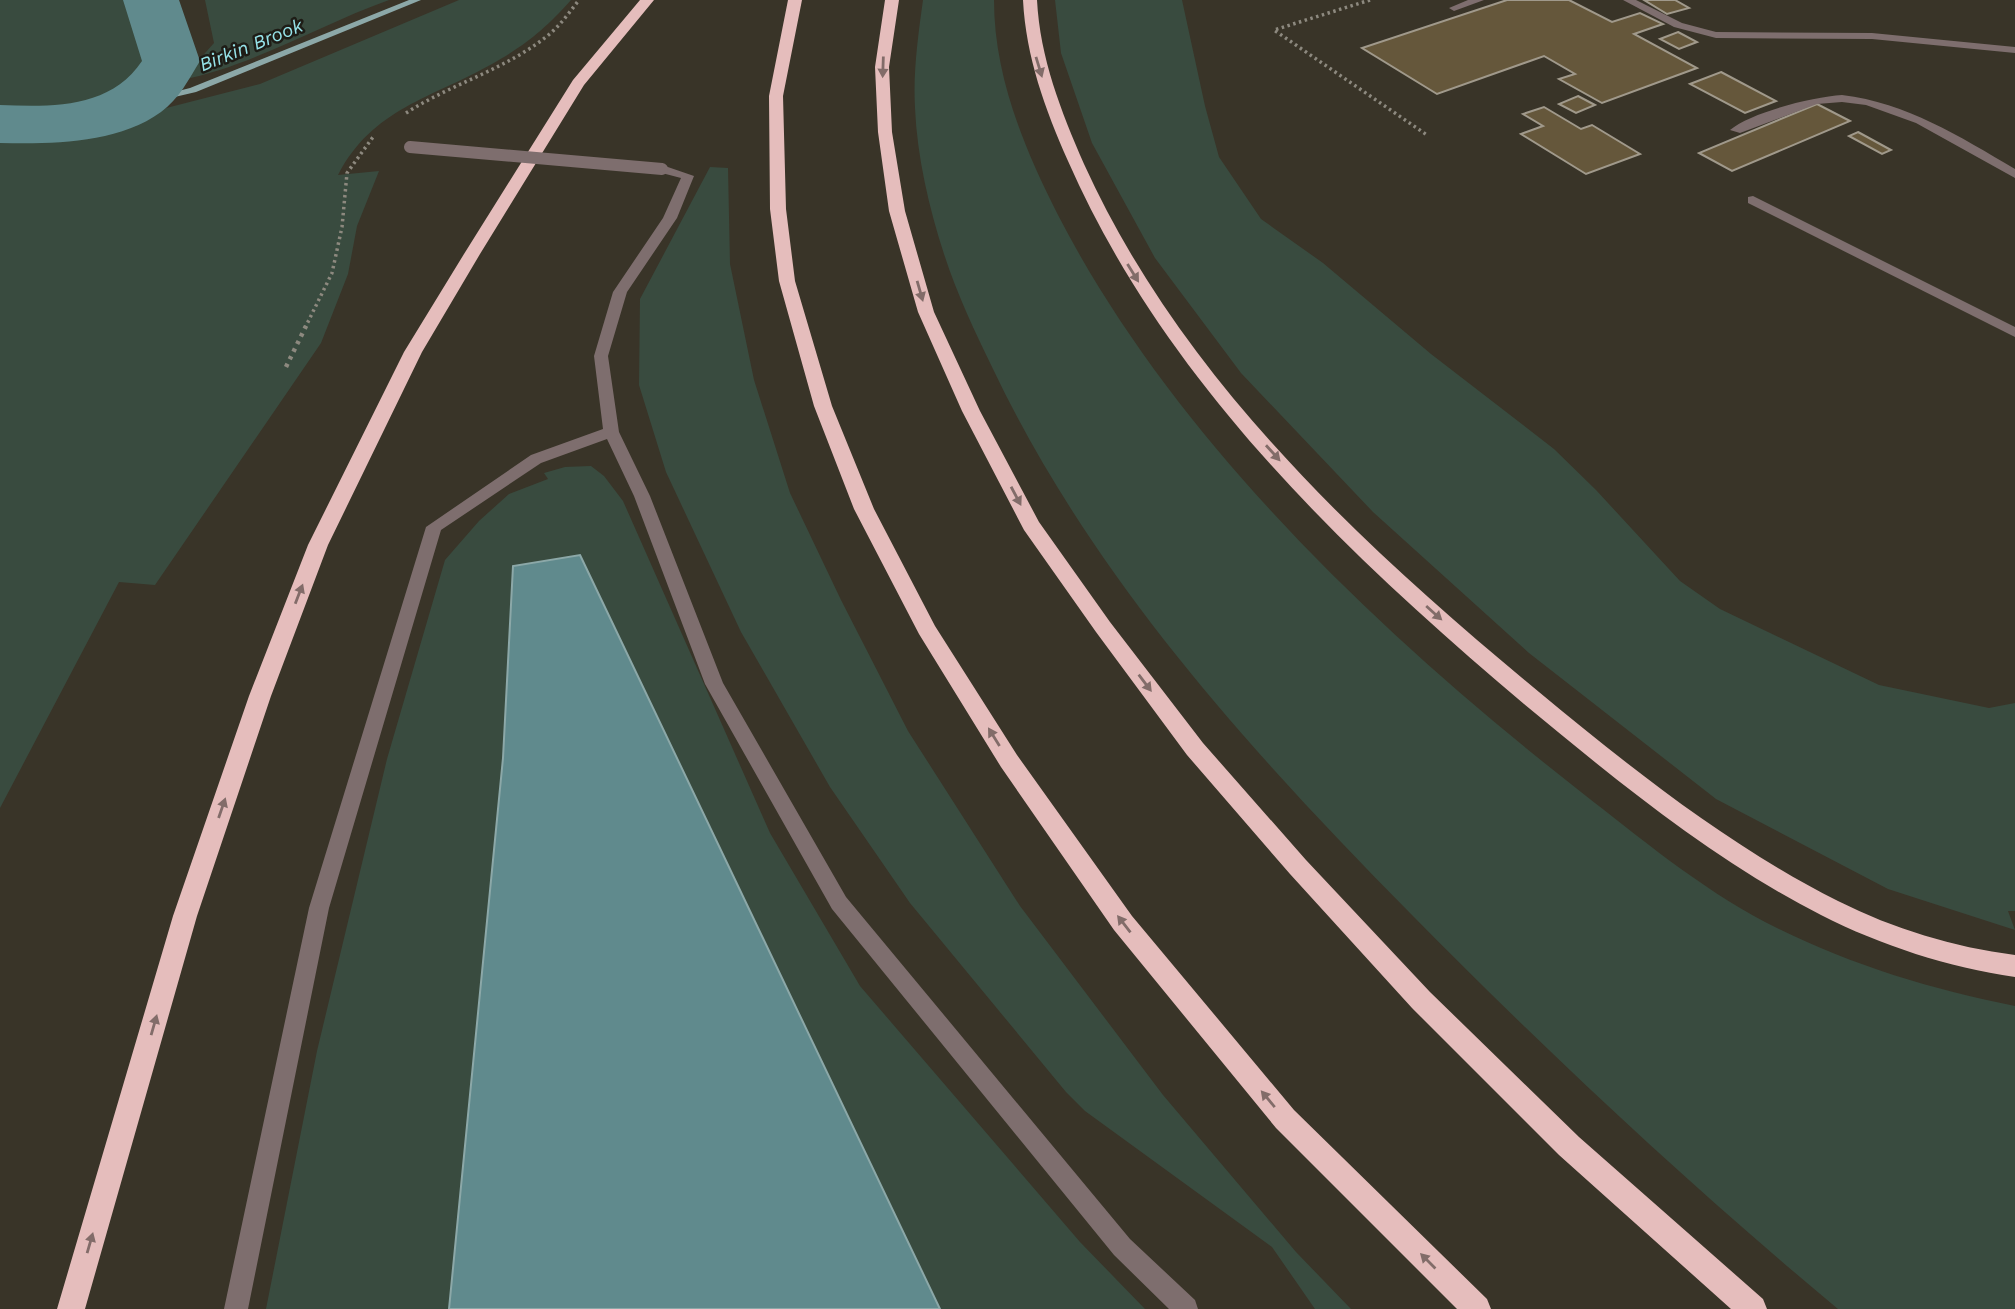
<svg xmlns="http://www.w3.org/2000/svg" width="2015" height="1309" viewBox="0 0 2015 1309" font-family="'Work Sans',sans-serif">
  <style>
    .green { fill: #394b3f }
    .water { fill: #608a8d; stroke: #8ca8a8; stroke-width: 2 }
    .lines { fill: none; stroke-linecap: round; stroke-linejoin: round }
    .stream { fill: #8ca8a8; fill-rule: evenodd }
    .river { fill: #608a8d; fill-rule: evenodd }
    .building { fill: #65573b; stroke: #a0998b; stroke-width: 2 }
    .path-far1 { stroke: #8d897f; stroke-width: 3.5; stroke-dasharray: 2.5 3.5; stroke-linecap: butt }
    .path { stroke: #8d897f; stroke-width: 4.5; stroke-dasharray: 3.5 5; stroke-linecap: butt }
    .lane { fill: #7e6e6e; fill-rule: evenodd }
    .highway { fill: #e5bdbc; fill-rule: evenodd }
    .lane-bridge { stroke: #7e6e6e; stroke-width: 12 }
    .oneway { fill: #826c69 }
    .labels { text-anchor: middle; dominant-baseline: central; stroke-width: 5; stroke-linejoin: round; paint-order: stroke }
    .far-water-label { font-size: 19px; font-style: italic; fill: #96e3e9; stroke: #1e1c16 }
  </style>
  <rect width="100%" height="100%" fill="#393428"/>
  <!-- green -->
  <g class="green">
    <path d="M0 0H139C139 17 152 29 155 45 156 50 154 56 153 61 146 121 45 113 0 112Z"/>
    <path d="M205 0H389C319 25 253 66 181 80L214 43Z"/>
    <path d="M459 0H571C545 29 527 44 492 64 432 98 373 108 338 175L379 171 357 226 348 274 321 343 155 585 119 582 0 808V133L33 135 135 116 260 84Z"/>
    <path d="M923 0H994C994 76 1024 148 1058 215 1174 440 1383 637 1581 792 1640 838 1699 887 1765 922 1844 963 1929 989 2015 1006V1309H1838C1689 1185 1547 1052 1411 914 1251 752 1092 577 993 369 975 332 957 294 944 254 929 208 917 156 915 108 913 72 918 36 923 0Z"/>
    <path d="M1055 0H1182L1205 106 1219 157 1261 219 1323 263 1431 354 1554 449 1596 490 1680 581 1720 609 1879 685 1989 708 2015 703V911H2008L2015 930 1888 889 1716 799 1529 653 1373 512 1241 373 1155 258 1092 143 1061 53Z"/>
    <path d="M710 167 728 168 730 264 754 380 790 493 841 600 908 731 1020 906 1163 1095 1296 1252 1351 1309H1315L1272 1247 1085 1111 1066 1092 910 903 830 787 741 632 666 472 639 385 640 299Z"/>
    <path d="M591 466 604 476 623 501 770 833 860 986 1080 1242 1145 1309H940L580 555 513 567 503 758 449 1309H266L317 1051 387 759 445 560 479 521 509 494 548 479 544 473 565 467Z"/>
  </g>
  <!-- water -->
  <path class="water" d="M580 555 940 1309H449L503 758 513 566Z"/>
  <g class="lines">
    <!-- stream -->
    <path class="stream" d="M409 0H421L196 92 136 106 131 103 190 88Z"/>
    <!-- river -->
    <path class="river" d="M123 0H179L200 61C189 79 179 99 161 112 117 144 52 144 0 143V105C51 107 110 109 142 61Z"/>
  </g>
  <!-- building -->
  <g class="building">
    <path d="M1507 0H1569L1612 22 1640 13 1663 24 1634 34 1697 68 1602 103 1559 79 1575 74 1544 56 1437 94 1362 48Z"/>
    <path d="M1644 0H1675L1689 8 1667 14Z"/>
    <path d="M1678 32 1697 42 1679 49 1660 39Z"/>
    <path d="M1721 72 1776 101 1745 113 1690 84Z"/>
    <path d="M1578 96 1595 105 1576 113 1559 104Z"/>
    <path d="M1817 104 1850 121 1732 171 1699 153Z"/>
    <path d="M1544 107 1581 129 1592 125 1640 154 1586 174 1521 134 1543 126 1523 114Z"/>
    <path d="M1858 132 1891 150 1882 154 1849 136Z"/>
  </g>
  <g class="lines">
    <!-- path-far1 -->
    <g class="path-far1">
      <path d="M1370 0 1274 30 1427 135"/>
      <path d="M406 113C451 84 504 70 546 37 559 27 569 13 579 0"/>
      <path d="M305 328 332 273 342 227 347 173 373 137"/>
    </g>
    <!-- path -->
    <path class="path" d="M286 367 306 326"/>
    <!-- lane -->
    <g class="lane">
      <path d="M1468 0H1484L1454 11 1449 8Z"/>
      <path d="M1623 0H1636L1682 23 1716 32 1872 33 2015 47V53L1872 39 1716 38 1674 27Z"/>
      <path d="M1842 95C1907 103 1959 136 2015 169V178L1916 123 1866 105 1842 102 1817 104 1740 133 1730 130C1751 112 1813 97 1842 95Z"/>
      <path d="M662 165 694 176 677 218 627 292 608 356 619 432 650 496 723 683 846 897 1130 1239 1195 1300 1198 1309H1169L1114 1255 832 909 705 684 634 496 607 439 541 463 441 530 329 908 248 1309H224L309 908 426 527 531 455 603 429 594 356 613 292 663 218 681 178 658 172 656 169Z"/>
      <path d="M1753 196 2015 327V337L1748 203V197Z"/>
    </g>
    <!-- highway -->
    <g class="highway">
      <path d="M640 0H654L584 85 480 254 422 352 328 545 271 696 197 916 85 1309H57L173 916 249 696 308 545 404 352 464 254 573 80Z"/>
      <path d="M788 0H802L783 96 786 209 795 281 832 406 874 509 935 626 1017 755 1132 916 1294 1110 1487 1299 1491 1309H1457L1276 1128 1114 930 1001 767 919 634 854 509 814 406 779 281 770 209 769 96Z"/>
      <path d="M885 0H899L889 67 892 132 905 211 934 312 980 411 1039 522 1110 622 1203 743 1306 860 1430 992 1579 1137 1763 1299 1767 1309H1731L1559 1155 1412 1008 1290 874 1187 755 1096 632 1024 530 962 411 918 312 889 211 878 132 875 67Z"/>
      <path d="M1023 0H1037C1040 58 1061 111 1084 164 1181 378 1360 544 1539 692 1632 769 1729 846 1838 901 1894 929 1953 947 2015 955V977C1948 967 1882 946 1821 915 1713 860 1617 781 1524 704 1344 552 1164 380 1068 161 1045 109 1026 57 1023 0Z"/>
    </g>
    <!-- lane-bridge -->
    <path class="lane-bridge" d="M410 147 662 169"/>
  </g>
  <!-- one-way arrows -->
  <defs><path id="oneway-solid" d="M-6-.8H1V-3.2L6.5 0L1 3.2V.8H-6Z" transform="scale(1.75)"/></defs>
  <g class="oneway">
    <use href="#oneway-solid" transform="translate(883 67) rotate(92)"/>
    <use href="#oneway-solid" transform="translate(1039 67) rotate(73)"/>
    <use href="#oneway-solid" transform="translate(1133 273) rotate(58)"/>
    <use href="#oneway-solid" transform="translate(920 291) rotate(74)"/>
    <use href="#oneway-solid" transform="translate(1273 453) rotate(48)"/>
    <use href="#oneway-solid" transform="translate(1016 496) rotate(62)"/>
    <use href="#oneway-solid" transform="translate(299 594) rotate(-69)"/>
    <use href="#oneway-solid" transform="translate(1434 613) rotate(42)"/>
    <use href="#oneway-solid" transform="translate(1145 683) rotate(53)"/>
    <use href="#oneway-solid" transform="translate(994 737) rotate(-122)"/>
    <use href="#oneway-solid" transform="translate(222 808) rotate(-71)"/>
    <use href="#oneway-solid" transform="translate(1124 924) rotate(-128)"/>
    <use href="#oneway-solid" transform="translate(154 1025) rotate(-74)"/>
    <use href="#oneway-solid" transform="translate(1268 1099) rotate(-130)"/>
    <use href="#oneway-solid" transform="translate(90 1243) rotate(-74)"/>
    <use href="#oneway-solid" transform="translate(1428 1261) rotate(-135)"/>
  </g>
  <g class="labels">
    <!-- far-water labels -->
    <g class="far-water-label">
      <text transform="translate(251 45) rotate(-22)">Birkin Brook</text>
    </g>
  </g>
</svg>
